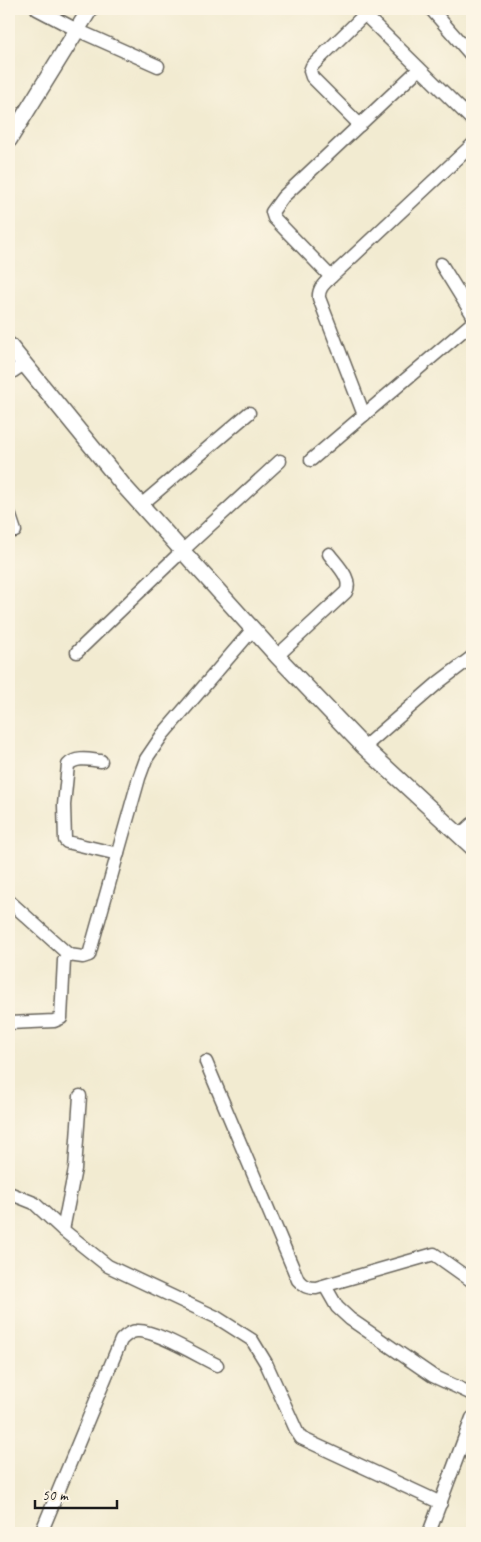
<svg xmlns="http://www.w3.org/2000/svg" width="481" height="1542" viewBox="0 0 481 1542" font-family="Caveat,sans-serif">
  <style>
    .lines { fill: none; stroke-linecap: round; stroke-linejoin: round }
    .minor-casing { stroke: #67645b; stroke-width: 15 }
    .major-casing { stroke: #67645b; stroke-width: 18 }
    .minor { stroke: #fff; stroke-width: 12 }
    .major { stroke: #fff; stroke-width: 15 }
  </style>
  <rect width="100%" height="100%" fill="#fcf5e5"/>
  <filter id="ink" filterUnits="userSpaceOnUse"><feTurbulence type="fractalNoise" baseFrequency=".02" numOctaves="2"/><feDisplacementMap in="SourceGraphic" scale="10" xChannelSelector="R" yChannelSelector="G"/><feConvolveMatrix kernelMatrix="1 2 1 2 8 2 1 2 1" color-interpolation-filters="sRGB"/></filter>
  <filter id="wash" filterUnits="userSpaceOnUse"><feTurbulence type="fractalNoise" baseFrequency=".0096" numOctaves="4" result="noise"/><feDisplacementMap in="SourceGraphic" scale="20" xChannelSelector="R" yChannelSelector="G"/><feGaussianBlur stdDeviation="1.12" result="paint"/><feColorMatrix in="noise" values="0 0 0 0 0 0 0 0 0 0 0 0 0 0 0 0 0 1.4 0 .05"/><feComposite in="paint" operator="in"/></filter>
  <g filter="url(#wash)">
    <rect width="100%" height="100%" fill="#f2ebd1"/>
  </g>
  <g filter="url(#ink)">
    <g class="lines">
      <defs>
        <g id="minor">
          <path d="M37 9 77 30 158 66"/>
          <path d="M359 9 472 120"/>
          <path d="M431 9 472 56"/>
          <path d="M360 125 312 77 310 71 312 66 365 14"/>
          <path d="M441 264 472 314"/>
          <path d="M331 277 274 218 272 212 283 197 419 69"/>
          <path d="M9 374 24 364"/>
          <path d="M364 415 319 298C318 288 325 283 331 277L472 145"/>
          <path d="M311 460 472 323"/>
          <path d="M141 505 249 413"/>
          <path d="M9 513 15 531"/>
          <path d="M77 652 182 551 280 461"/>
          <path d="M277 656 346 592C353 579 337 565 329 554"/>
          <path d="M364 747 439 682 472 657"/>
          <path d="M101 761C91 760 76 756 68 765L64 805 65 840 67 842 118 854"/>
          <path d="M459 836 472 824"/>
          <path d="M9 901 69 955"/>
          <path d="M9 1023 54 1021 61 1018 64 960 69 955 83 957 89 955 139 778 146 759 163 734 253 629"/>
          <path d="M206 1062 298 1280C303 1286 307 1288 316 1288L434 1254 472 1281"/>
          <path d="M80 1096 75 1169 63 1230 108 1266 216 1317 252 1340 266 1363 297 1432 301 1438 441 1503"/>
          <path d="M9 1193 34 1203 63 1230"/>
          <path d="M325 1286 337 1307 350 1319 433 1376 472 1394"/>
          <path d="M41 1533 121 1340C125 1336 131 1331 137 1331 154 1329 200 1357 217 1365"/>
          <path d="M429 1533 472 1418"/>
        </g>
        <g id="major">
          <path d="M9 140 90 9"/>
          <path d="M9 345 123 485 277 656 364 747 472 847"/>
        </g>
      </defs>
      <!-- minor casing -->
      <use href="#minor" class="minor-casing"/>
      <!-- major casing -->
      <use href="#major" class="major-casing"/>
      <!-- minor -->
      <use href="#minor" class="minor"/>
      <!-- major -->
      <use href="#major" class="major"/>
    </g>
  </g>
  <!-- margin -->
  <rect width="481" height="1542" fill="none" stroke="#fcf5e5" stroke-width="30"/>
  <!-- scale -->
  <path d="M35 1500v8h82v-8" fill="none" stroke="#1c1c1c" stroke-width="2.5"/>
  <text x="42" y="1500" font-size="15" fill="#1c1c1c" stroke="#fcf5e5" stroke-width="4" paint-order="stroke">50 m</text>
</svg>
